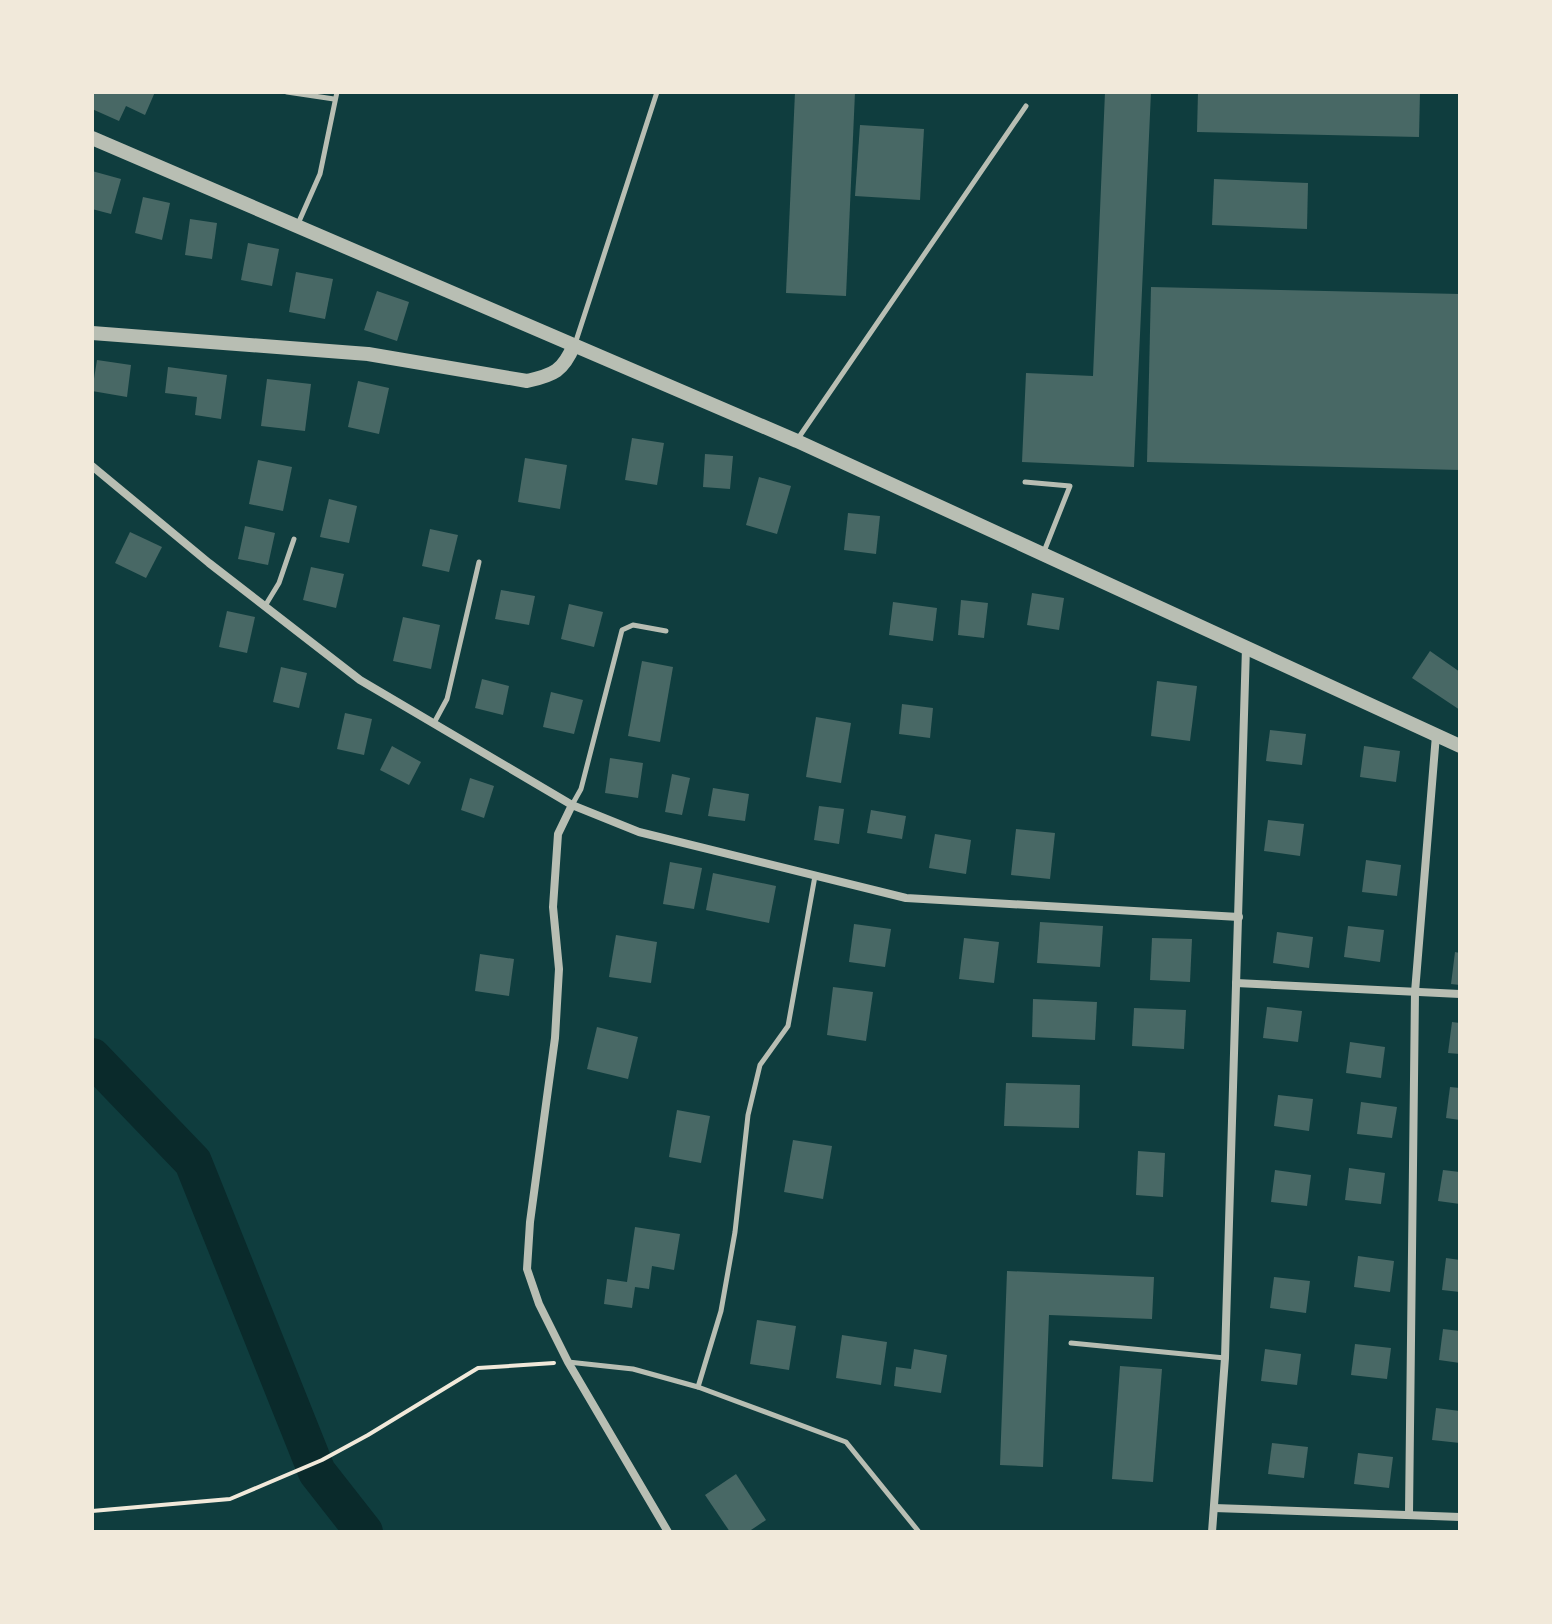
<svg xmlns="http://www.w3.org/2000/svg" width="1552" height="1624" viewBox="0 0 1552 1624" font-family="Rubik,sans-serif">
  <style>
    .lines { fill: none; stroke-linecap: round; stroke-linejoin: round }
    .river { stroke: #0a2a2b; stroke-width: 38 }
    .building { fill: #486865 }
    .path { stroke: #f1e9da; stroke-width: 4 }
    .service { stroke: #b8beb3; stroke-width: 5 }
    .minor { stroke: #b8beb3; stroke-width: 8 }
    .tertiary { stroke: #b8beb3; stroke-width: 14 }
  </style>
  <rect width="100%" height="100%" fill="#0f3d3e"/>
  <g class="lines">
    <!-- river -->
    <path class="river" d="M92 1057 193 1162 317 1472 364 1532"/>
  </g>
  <!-- building -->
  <g class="building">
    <path d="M92 92H155L145 115 126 106 119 121 92 109Z"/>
    <path d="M795 92H855L846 296 786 293Z"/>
    <path d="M1105 92H1151L1134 467 1022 462 1026 373 1093 376Z"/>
    <path d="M1198 92H1420L1419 137 1197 132Z"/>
    <path d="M860 125 924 129 920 200 855 196Z"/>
    <path d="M92 171 121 179 111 214 92 209Z"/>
    <path d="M1214 179 1308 183 1307 229 1212 225Z"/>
    <path d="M143 197 170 203 162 240 135 233Z"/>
    <path d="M190 219 217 223 212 259 185 255Z"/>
    <path d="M248 243 279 249 272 286 241 280Z"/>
    <path d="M296 272 333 279 325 319 289 312Z"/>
    <path d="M1151 287 1460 294V470L1147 462Z"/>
    <path d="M377 291 409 302 397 341 364 330Z"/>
    <path d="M97 360 131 365 127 397 92 391Z"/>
    <path d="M168 367 227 375 221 419 195 415 197 397 165 393Z"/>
    <path d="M267 379 311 384 305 431 261 426Z"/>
    <path d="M358 381 389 388 379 434 348 427Z"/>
    <path d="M632 438 664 443 657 485 625 480Z"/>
    <path d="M705 454 733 456 730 489 703 487Z"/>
    <path d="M525 458 567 465 560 509 518 502Z"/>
    <path d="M258 460 292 467 283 511 249 504Z"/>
    <path d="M759 477 791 486 777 534 746 525Z"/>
    <path d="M329 499 357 506 349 543 320 537Z"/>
    <path d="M848 513 880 516 876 554 844 550Z"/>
    <path d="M245 526 275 533 268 565 238 559Z"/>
    <path d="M430 529 458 535 449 572 422 566Z"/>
    <path d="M130 532 162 547 146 578 115 563Z"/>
    <path d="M311 567 344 574 336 608 303 600Z"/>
    <path d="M501 590 535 596 529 625 495 619Z"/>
    <path d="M1032 593 1064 598 1059 630 1027 625Z"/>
    <path d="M961 600 988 603 984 638 958 635Z"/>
    <path d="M893 602 937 608 933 641 889 635Z"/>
    <path d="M569 604 603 612 594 647 561 639Z"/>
    <path d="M227 611 255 617 247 653 219 647Z"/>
    <path d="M403 617 440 625 431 669 393 661Z"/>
    <path d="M1430 651 1460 672V710L1412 678Z"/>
    <path d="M642 661 673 667 660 742 628 736Z"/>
    <path d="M281 667 307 673 299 708 273 702Z"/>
    <path d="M482 679 509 686 503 715 475 708Z"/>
    <path d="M1157 681 1197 686 1190 741 1151 736Z"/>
    <path d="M551 692 583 700 574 734 543 727Z"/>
    <path d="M902 704 933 708 930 738 899 734Z"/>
    <path d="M345 713 372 719 364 755 337 749Z"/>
    <path d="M816 717 851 723 841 783 806 777Z"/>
    <path d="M1270 730 1306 734 1302 765 1266 761Z"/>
    <path d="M392 746 421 762 409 785 380 770Z"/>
    <path d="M1364 746 1400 751 1396 782 1360 777Z"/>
    <path d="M610 758 643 763 638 798 605 793Z"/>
    <path d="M672 774 690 778 682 815 665 812Z"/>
    <path d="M470 778 494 786 484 818 461 810Z"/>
    <path d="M713 788 749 794 745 821 708 816Z"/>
    <path d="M819 806 844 809 839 844 814 840Z"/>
    <path d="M871 810 906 816 902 839 867 833Z"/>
    <path d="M1268 820 1304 824 1300 856 1264 851Z"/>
    <path d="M1016 829 1055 833 1050 879 1011 875Z"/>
    <path d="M935 834 971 840 966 874 929 868Z"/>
    <path d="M1366 860 1401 865 1397 896 1362 892Z"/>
    <path d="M670 862 702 868 694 909 663 904Z"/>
    <path d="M713 873 776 886 769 923 706 910Z"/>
    <path d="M1040 922 1103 926 1100 967 1037 963Z"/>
    <path d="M854 924 891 929 885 967 849 962Z"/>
    <path d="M1348 926 1384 930 1380 962 1344 957Z"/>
    <path d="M1277 932 1313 937 1309 968 1273 963Z"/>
    <path d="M616 935 657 942 651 983 609 977Z"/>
    <path d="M964 938 999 942 994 983 959 979Z"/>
    <path d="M1152 938 1192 939 1190 982 1150 980Z"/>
    <path d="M1455 952 1460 953V985L1451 984Z"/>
    <path d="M480 954 514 959 509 996 475 991Z"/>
    <path d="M833 987 873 992 866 1041 827 1035Z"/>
    <path d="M1033 999 1097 1002 1095 1040 1032 1037Z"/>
    <path d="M1267 1007 1302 1011 1298 1042 1263 1038Z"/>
    <path d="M1134 1008 1186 1010 1184 1049 1132 1046Z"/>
    <path d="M1452 1022 1460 1023V1054L1448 1053Z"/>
    <path d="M597 1027 638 1037 628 1079 587 1069Z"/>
    <path d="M1350 1042 1385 1047 1381 1078 1346 1073Z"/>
    <path d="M1006 1083 1080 1085 1079 1128 1004 1126Z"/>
    <path d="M1450 1087 1460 1088V1120L1446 1118Z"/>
    <path d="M1278 1095 1313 1099 1309 1131 1274 1126Z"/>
    <path d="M1361 1102 1397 1107 1392 1138 1357 1134Z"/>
    <path d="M677 1110 710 1116 701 1163 669 1157Z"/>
    <path d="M793 1140 832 1146 823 1199 784 1192Z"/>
    <path d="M1138 1151 1165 1153 1163 1197 1136 1195Z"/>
    <path d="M1349 1168 1385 1173 1381 1204 1345 1200Z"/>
    <path d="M1275 1170 1311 1175 1307 1206 1271 1202Z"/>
    <path d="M1443 1170 1460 1172V1204L1438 1201Z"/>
    <path d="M635 1227 680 1234 674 1270 652 1266 649 1289 635 1287 632 1308 604 1304 607 1279 627 1282Z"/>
    <path d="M1358 1256 1394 1261 1390 1292 1354 1287Z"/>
    <path d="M1446 1258 1460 1260V1292L1442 1290Z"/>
    <path d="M1007 1271 1154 1277 1152 1319 1049 1315 1043 1467 1000 1465Z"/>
    <path d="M1274 1277 1310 1281 1306 1313 1270 1308Z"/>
    <path d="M757 1320 796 1326 789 1370 750 1364Z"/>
    <path d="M1443 1329 1460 1331V1363L1439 1360Z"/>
    <path d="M842 1335 887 1342 881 1385 836 1378Z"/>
    <path d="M1355 1344 1391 1348 1387 1379 1351 1375Z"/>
    <path d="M914 1349 947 1355 941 1393 894 1386 896 1367 911 1369Z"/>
    <path d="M1265 1349 1301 1354 1297 1385 1261 1381Z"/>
    <path d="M1120 1366 1162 1369 1153 1482 1112 1479Z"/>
    <path d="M1436 1408 1460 1411V1443L1432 1440Z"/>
    <path d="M1272 1443 1308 1447 1304 1478 1268 1474Z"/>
    <path d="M1358 1453 1393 1457 1389 1488 1354 1484Z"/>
    <path d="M736 1474 766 1520 748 1532H730L705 1495Z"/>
  </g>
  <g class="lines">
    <!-- path -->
    <path class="path" d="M92 1511 230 1499 322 1460 368 1435 478 1368 554 1363"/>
    <!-- service -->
    <g class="service">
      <path d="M287 92 334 99"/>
      <path d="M297 226 320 174 337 92"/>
      <path d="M575 344 657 92"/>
      <path d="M797 440 1026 106"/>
      <path d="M1025 482 1070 486 1043 554"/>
      <path d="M265 606 279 583 294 539"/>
      <path d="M434 723 447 699 479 562"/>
      <path d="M572 805 581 789 622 630 633 625 666 631"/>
      <path d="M1071 1343 1225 1358"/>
      <path d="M568 1362 633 1369 698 1387 721 1311 735 1232 748 1115 760 1065 788 1026 815 876"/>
      <path d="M698 1387 846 1442 919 1532"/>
    </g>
    <!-- minor -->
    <g class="minor">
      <path d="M92 466 209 563 360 680 572 805 639 832 906 898 1239 917"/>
      <path d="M572 805 558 834 553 907 559 969 555 1038 530 1222 527 1269 539 1304 568 1362 668 1532"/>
      <path d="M1236 983 1460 994"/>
      <path d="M1214 1508 1460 1517"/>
      <path d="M1409 1514 1415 992 1436 735"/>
      <path d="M1212 1532 1225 1358 1246 647"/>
    </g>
    <!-- tertiary -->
    <g class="tertiary">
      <path d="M92 138 797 441 1460 746"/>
      <path d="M92 333 368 354 527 381C554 375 563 371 574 345"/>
    </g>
  </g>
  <!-- border -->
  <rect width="1552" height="1624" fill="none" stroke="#f1e9da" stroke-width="188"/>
</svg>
